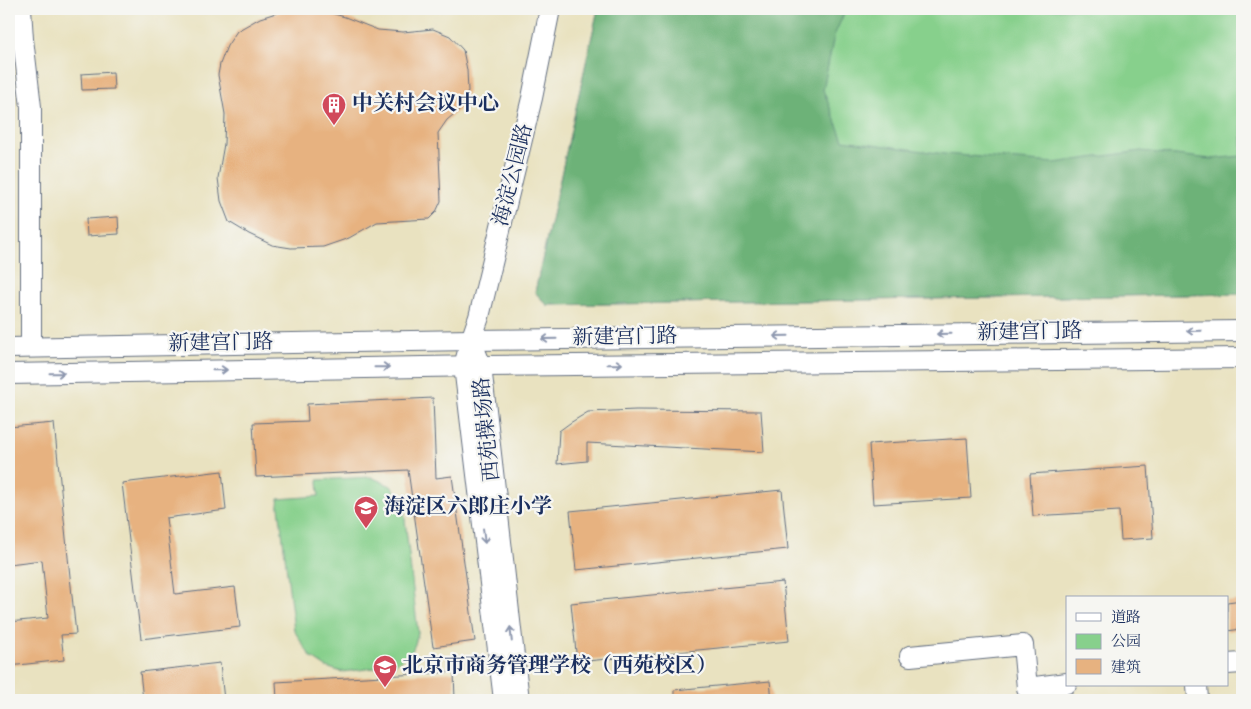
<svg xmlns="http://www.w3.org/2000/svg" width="1251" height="709" viewBox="0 0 1251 709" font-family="'Sorts Mill Goudy','Noto Serif SC',serif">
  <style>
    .green { fill: #87d08c; stroke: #518075 }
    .forest { fill: #6db278; stroke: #44706b }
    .building { fill: #e7b280 }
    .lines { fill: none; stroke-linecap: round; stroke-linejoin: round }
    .minor-casing { stroke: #636e80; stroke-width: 22 }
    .minor { stroke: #fff; stroke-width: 20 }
    .oneway { stroke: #8d97ae }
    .labels { text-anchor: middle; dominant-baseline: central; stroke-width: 4.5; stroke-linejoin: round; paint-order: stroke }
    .poi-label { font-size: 21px; font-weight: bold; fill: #1b2f5e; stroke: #f6f6f2; text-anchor: start }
    .street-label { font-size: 21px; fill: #1b2f5e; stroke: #f6f6f2 }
  </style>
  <rect width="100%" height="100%" fill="#f6f6f2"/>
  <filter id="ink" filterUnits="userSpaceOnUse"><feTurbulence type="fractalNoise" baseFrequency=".02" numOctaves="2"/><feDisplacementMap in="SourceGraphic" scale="10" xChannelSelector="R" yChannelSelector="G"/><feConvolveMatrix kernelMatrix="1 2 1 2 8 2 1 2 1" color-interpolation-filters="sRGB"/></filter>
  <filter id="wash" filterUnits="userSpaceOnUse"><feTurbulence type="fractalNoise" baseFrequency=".0096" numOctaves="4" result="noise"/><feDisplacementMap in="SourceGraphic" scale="20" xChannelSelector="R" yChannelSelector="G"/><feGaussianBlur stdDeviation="1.12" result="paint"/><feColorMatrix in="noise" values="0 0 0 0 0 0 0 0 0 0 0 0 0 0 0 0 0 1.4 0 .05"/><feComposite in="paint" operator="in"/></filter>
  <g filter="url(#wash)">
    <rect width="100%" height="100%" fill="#e9e2c0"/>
    <!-- green -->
    <g class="green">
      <path d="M598 9H1242V294L547 305 535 292Z"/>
      <path d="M371 477 391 486 403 502 418 633 415 644 411 653 392 666 342 672 326 667 311 657 303 645 294 630 278 499 319 496 318 480Z"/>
    </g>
    <!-- forest -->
    <path class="forest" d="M598 9H846L834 36 823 90 843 140 945 154 1054 163 1141 151 1211 159 1242 156V294L547 305 535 292Z"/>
    <g id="blocks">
      <!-- building -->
      <g class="building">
        <path d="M316 9 345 17 378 30 403 32 433 29 450 36 463 50 467 70 468 91 460 109 447 120 438 133 441 201 436 212 429 219 377 222 349 238 323 247 291 248 272 245 249 234 229 222 221 201 218 178 224 144 225 114 218 75 220 64 227 46 237 31 260 18 286 10Z"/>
        <path d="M113 72 114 89 82 90 81 74Z"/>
        <path d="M118 217 119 234 87 236 86 219Z"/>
        <path d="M433 398 436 478 452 476 475 641 433 647 408 470 256 477 253 423 308 421 307 404Z"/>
        <path d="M636 410 761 411 764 452 587 443V461L557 464 559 431 570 423 588 412Z"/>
        <path d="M54 423 76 634 61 635 64 660 9 666V622L48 618 42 560 9 564V427Z"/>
        <path d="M967 438 971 498 873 504 869 444Z"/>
        <path d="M1148 466 1153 538 1121 540 1119 511 1033 516 1030 474Z"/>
        <path d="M222 471 226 510 166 518 175 594 235 587 240 627 141 639 122 483Z"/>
        <path d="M782 490 788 549 576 570 570 511Z"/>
        <path d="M783 582 789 641 577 662 571 603Z"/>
        <path d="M1242 600V629L1227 631V602Z"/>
        <path d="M220 663 224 700H143L140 672Z"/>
        <path d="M454 672 455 700H277L276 682Z"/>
        <path d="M770 681 772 700H674V690Z"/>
      </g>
    </g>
  </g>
  <g filter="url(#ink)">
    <use href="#blocks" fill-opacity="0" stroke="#636e80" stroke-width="1"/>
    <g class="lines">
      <defs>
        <g id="minor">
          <path d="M21 9 23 39 31 107V347"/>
          <path d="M9 348 471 340 1242 331"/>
          <path d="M476 353 481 366 519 700"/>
          <path d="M9 374 481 366 1242 358"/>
          <path d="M910 656 1023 645 1027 688 1067 683"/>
          <path d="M1227 664 1242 663"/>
          <path d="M1197 685 1198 700"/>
          <path d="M504 700 464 366 471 340 479 317 532 98 550 9"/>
        </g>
      </defs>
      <!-- minor casing -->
      <use href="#minor" class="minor-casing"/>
      <!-- minor -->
      <use href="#minor" class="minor"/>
    </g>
    <!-- one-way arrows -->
    <defs><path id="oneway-shaft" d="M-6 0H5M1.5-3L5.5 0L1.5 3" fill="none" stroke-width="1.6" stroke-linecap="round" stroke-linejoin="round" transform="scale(1.25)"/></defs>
    <g class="oneway">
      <use href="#oneway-shaft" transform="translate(1194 331) rotate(179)"/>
      <use href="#oneway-shaft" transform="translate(944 334) rotate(179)"/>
      <use href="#oneway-shaft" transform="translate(781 336) rotate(179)"/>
      <use href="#oneway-shaft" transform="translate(549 339) rotate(179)"/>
      <use href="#oneway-shaft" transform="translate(615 364) rotate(-1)"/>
      <use href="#oneway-shaft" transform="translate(382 367) rotate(-1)"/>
      <use href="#oneway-shaft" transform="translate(220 370) rotate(-1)"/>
      <use href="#oneway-shaft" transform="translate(57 373) rotate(-1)"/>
      <use href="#oneway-shaft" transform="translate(484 536) rotate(83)"/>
      <use href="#oneway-shaft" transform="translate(511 634) rotate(-96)"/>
    </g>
  </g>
  <!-- icons -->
  <defs>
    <symbol id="building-pin" viewBox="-11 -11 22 30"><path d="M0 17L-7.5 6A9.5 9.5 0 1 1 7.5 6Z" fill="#d1495b" stroke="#f6f6f2"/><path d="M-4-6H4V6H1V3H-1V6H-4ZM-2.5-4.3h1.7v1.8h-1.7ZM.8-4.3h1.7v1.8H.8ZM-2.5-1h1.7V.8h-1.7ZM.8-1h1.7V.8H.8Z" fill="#fff"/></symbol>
    <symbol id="school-pin" viewBox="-11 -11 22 30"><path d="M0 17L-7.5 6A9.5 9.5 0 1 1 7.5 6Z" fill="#d1495b" stroke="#f6f6f2"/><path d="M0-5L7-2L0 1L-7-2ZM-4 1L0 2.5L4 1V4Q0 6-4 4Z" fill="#fff"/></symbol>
  </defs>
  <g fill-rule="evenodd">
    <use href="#building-pin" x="320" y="91" width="28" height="38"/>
    <use href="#school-pin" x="352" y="494" width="28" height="38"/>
    <use href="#school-pin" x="371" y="653" width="28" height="38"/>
  </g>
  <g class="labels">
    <!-- poi labels -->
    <g class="poi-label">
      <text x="352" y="105">中关村会议中心</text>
      <text x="384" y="508">海淀区六郎庄小学</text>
      <text x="402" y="667">北京市商务管理学校（西苑校区）</text>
    </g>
    <!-- street labels -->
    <g class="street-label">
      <text transform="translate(514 175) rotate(-76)">海淀公园路</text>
      <text transform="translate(1030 333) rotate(-1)">新建宫门路</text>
      <text transform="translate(625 338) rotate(-1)">新建宫门路</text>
      <text transform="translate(221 344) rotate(-1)">新建宫门路</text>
      <text transform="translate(488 429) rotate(-96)">西苑操场路</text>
    </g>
  </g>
  <!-- margin -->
  <rect width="1251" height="709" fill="none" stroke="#f6f6f2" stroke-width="30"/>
  <!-- legend -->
  <rect x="1066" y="596" width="162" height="90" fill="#f6f6f2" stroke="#9ea6b7"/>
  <rect x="1076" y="613" width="25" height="8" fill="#ffffff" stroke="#9ea6b7"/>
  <text x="1111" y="622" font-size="15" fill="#1b2f5e">道路</text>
  <rect x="1076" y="634" width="25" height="15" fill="#87d08c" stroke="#9ea6b7"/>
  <text x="1111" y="646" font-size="15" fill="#1b2f5e">公园</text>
  <rect x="1076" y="659" width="25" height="15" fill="#e7b280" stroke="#9ea6b7"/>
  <text x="1111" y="672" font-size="15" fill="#1b2f5e">建筑</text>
</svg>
